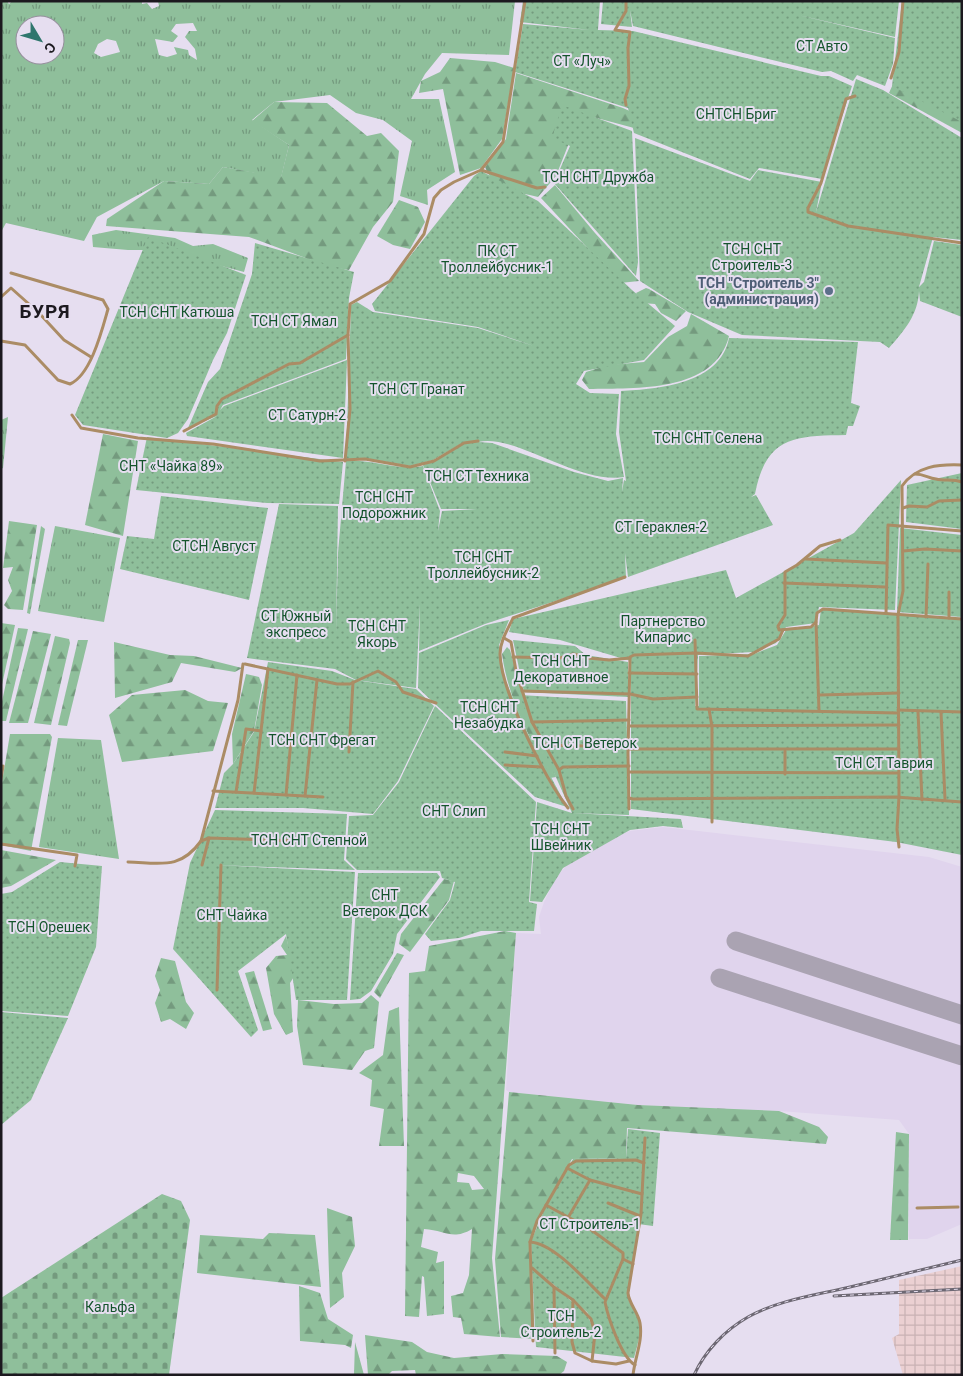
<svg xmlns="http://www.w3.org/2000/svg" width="963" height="1376" viewBox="0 0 963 1376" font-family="Roboto,sans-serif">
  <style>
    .built { fill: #e0d4ed }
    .industrial { fill: url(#industrial-grid) }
    .grass { fill: url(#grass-tufts); fill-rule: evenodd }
    .forest { fill: url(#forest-firs); fill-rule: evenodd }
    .cemetery { fill: url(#cemetery-stones) }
    .garden { fill: url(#garden-dots) }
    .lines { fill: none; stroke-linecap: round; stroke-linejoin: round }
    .runway { stroke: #aaa3b2; stroke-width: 19 }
    .minor { stroke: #ab8c65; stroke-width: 3 }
    .rail-casing { stroke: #6d6873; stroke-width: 3 }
    .rail { stroke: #e6def0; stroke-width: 1; stroke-dasharray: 4; stroke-linecap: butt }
    .service-dot { fill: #5c6f8a; stroke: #e6def0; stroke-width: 2 }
    .labels { text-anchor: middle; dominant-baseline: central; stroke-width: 4; stroke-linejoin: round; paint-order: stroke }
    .park-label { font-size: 14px; fill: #14542c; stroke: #e6def0 }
    .service-label { font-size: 14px; font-weight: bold; fill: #4e5e75; stroke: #e6def0; text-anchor: end }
    .district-label { font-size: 19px; font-weight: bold; letter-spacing: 1px; fill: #1c191f; stroke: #e6def0 }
  </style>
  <defs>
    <pattern id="industrial-grid" width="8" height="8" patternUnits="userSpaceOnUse" patternTransform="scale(1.25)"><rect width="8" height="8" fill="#ebd0d2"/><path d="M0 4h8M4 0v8" fill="none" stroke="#c9b2b4"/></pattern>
    <pattern id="grass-tufts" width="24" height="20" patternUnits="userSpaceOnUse" patternTransform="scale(1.25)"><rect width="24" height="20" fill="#8fbf9b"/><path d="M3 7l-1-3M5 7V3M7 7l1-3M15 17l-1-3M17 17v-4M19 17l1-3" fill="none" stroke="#749a7e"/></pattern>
    <pattern id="forest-firs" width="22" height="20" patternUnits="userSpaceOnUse" patternTransform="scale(1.25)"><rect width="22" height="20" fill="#8fbf9b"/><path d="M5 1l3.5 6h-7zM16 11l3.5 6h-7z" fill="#749a7e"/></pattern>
    <pattern id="cemetery-stones" width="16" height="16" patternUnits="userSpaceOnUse" patternTransform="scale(1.25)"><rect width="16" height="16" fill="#8fbf9b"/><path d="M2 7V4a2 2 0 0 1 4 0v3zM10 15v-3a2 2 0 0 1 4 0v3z" fill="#749a7e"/></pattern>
    <pattern id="garden-dots" width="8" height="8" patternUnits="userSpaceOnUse" patternTransform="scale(1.25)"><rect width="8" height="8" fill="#8fbf9b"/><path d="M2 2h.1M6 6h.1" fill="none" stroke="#749a7e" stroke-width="1.8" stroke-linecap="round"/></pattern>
  </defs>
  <rect width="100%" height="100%" fill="#e6def0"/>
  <!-- built -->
  <path class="built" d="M663 827 929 857 962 867V1224L927 1239H909V1134L899 1120 779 1111 638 1105 509 1092 506 1090 516 933 541 934 539 917 544 902 555 879 566 866 610 839 630 831Z"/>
  <!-- industrial -->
  <path class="industrial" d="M962 1266V1375H903L892 1338 899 1334V1280Z"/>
  <!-- grass -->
  <g class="grass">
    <path d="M1 1H7L9 4 12 1H142V4L147 3 152 9 159 6 158 1H515L509 55 442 53 425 74 411 99H439L455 172 427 190 428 205 400 196 412 141 383 120 356 113 330 95 274 102 252 120 289 145 281 178 223 167 209 184 164 181 97 217 84 241 6 223 1 232ZM193 23 197 31H189L185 37 195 49 197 60 189 55 188 50 174 47 177 54 167 57 159 55 155 39 173 42 178 36 171 31 176 24ZM25 25H55V55H25ZM107 39 116 41 120 52 101 57 94 53 98 44Z"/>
    <path d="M116 230 175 238 193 246 213 244 248 258 244 272 162 250H128L93 247 92 235Z"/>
    <path d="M8 417 3 468 1 469V420Z"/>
    <path d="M55 526 120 538 104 622 38 611Z"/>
    <path d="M58 738 101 740 119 859 39 847Z"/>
  </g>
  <!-- forest -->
  <g class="forest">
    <path d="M450 58 495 62 514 68 502 139 481 168 460 175 443 89 419 93 421 81 440 72Z"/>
    <path d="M516 73 623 108 716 150 593 117 569 143 556 176 538 197C514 191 495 192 485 167L506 139Z"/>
    <path d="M893 84 962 120V133L889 93Z"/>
    <path d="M274 102 327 103 367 136 381 133 399 151 393 202 373 227 349 270 330 267 249 237 106 226 107 219 164 181 209 184 223 167 281 177 289 145 252 121Z"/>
    <path d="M555 185 595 233 639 281 620 283 541 198Z"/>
    <path d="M399 200 418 207 425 222 410 249 393 245 377 236Z"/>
    <path d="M646 288 649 289 686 311 676 321 661 313 655 304 642 303 636 293Z"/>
    <path d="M691 314 729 336C715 393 635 388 589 389L582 380 586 372 608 365 644 362 668 337 687 326Z"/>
    <path d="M103 434 138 441 123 536 85 525Z"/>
    <path d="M9 521 37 525 23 610 8 609 4 605 12 591 8 580 13 567 3 568Z"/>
    <path d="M41 526 45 529 30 614 27 613Z"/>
    <path d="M1 623 15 625 1 689Z"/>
    <path d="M18 628 28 629 6 721H1V706Z"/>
    <path d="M33 631 51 634 28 723H9Z"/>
    <path d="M55 636 69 639 70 643 51 725 34 723Z"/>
    <path d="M78 640H88L67 726 58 725Z"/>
    <path d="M114 642 170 655 194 656 242 668 235 672 181 663 172 682 115 698Z"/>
    <path d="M507 647 510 650 516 671 556 777 550 778C530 737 508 699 502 654Z"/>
    <path d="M246 674 259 677 262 685 254 731 233 764 232 734Z"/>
    <path d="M185 690 208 701 228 703 213 751 122 762 109 715 132 695Z"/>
    <path d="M10 734H50L52 737 31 851 1 845V788Z"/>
    <path d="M1 850 56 860 11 886 1 888Z"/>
    <path d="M444 879 454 881 449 900 410 952 399 944 401 934Z"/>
    <path d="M505 931 516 933 492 1258 500 1337 464 1334 461 1318 453 1317 451 1296 463 1293 469 1275 472 1229C452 1241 445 1230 424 1229L421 1247 438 1252 436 1263 444 1261V1314L427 1316 424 1277 422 1276 419 1317 405 1316 409 973 425 971 429 946ZM458 1173 474 1176 484 1189 472 1190 469 1183 457 1182Z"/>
    <path d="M286 936 295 975 290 983 293 1032 286 1035 274 1014 266 968 276 956 287 955 281 946Z"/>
    <path d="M397 953 404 955 380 998 374 992Z"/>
    <path d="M161 958 175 961 186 1002 194 1013 186 1029 170 1019 161 1022 155 1003 160 990 155 976Z"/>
    <path d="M254 971 272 1029 263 1031 245 973Z"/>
    <path d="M371 995 379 1002 374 1048 365 1051 352 1070 303 1065 297 1026 298 1000 334 1004 362 1003Z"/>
    <path d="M399 1007 404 1146H379L384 1109 370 1106 372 1080 359 1073 383 1055 389 1011Z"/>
    <path d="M509 1092 638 1105 779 1111 819 1127 828 1137 826 1144 627 1128 626 1158 572 1159 546 1205 530 1242 535 1339 501 1337 495 1259Z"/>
    <path d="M896 1132 909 1134 908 1240H890Z"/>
    <path d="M327 1208 352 1217 355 1246 342 1273 344 1297 330 1308Z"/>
    <path d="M269 1233 315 1235 321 1287 197 1273 200 1235 263 1239Z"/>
    <path d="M299 1286 320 1293 328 1319 353 1335 351 1348 345 1345 300 1341Z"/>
    <path d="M365 1335 412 1342 427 1352 454 1358 503 1354 557 1356 567 1362 564 1371 559 1375H416L415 1370 392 1371 388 1375H368Z"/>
    <path d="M355 1342 364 1375H354Z"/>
  </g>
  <!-- cemetery -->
  <path class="cemetery" d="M162 1194 181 1201 190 1220 169 1375H1V1298Z"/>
  <!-- garden -->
  <g class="garden">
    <path d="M523 1H600L598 30 633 31 821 76H829L852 86 822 179 759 168 750 179 634 133 628 108 515 72 523 24 590 30 520 22Z"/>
    <path d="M603 1H899L895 37 798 15 895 38 893 64 885 86 857 75 853 81 831 71 822 72 633 26 630 10 632 27 601 24Z"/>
    <path d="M902 1H962V122L892 86Z"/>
    <path d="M856 79 883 90 962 138V240L933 237 919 287 924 282 934 241 962 245V317L920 301 919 291C918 315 904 331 889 348L880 342 742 335 688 312 640 281 635 138 750 181 758 170 822 182 816 212Z"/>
    <path d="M562 105 632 131 638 262 636 276 554 183 570 146 552 138Z"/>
    <path d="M481 171 538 201 632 290 675 326 644 360 584 371 576 384 590 393 619 394 616 434 624 477C576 484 515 433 478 442L492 443 574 472 608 481 623 478 622 492 624 480 626 481 619 432 621 391C659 389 720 384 729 338L858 342 851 403 860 406 853 426H848L846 435C795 436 766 436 755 494L751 497 756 495 773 525 628 577 625 553 626 578 485 624 419 651 420 604 416 688 356 680 335 669 247 658 279 504 338 506 336 634 338 553 346 461C373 459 398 471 423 466L440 511 438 531 442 511 477 509H441L423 465 433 462 464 442 433 460 410 466 365 458 346 459 351 305 357 302 373 312 478 328 534 346 478 327 375 311 372 304 474 176Z"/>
    <path d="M148 237 246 275 227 333 213 360 188 419 178 433 167 438 83 425 75 415Z"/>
    <path d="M255 243 354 272 349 298 346 359 223 405 220 410 224 406 347 360 343 458 187 436 186 433 217 416 188 428 208 382 220 369 252 274Z"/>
    <path d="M147 437 343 462 339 504 267 503 136 490Z"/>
    <path d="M962 473V529L906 522 907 485Z"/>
    <path d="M901 480 895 610 819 607 816 623 786 627 776 643 753 652 698 655 695 706H699V656L754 654 777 645 786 630 819 625 821 609 962 618V855L896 842 631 809V661L560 640 509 632 513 619 726 570 736 598 854 533Z"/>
    <path d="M161 496 268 508 249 600 120 569 127 536 154 539Z"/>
    <path d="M900 528 962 535V617L897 612Z"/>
    <path d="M509 620 499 645 505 679 528 734 567 807 535 797 418 688 419 653 486 625Z"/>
    <path d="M513 640 575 646 586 655 628 662V697L524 692Z"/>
    <path d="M268 662 332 671 355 680 416 689 434 706 398 781 373 814 303 808H215L224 773 233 764 254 732Z"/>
    <path d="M519 695 626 701 629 815 572 813 681 819 683 828 663 826 630 830 563 868 542 902 530 901 537 802 572 813Z"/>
    <path d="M435 706 536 802 529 902 537 904 534 931H481L459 938 431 941 425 934 450 900 455 882 442 878 440 871 357 870 346 859 349 816 373 815 399 782Z"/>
    <path d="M215 810 347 814 344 860 355 870 215 865 355 872 347 1000H296L286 934 238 971 258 1030 251 1037 173 949 190 863Z"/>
    <path d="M60 862 102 866 96 947 68 1016 1 1011V894L12 892Z"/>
    <path d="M358 873H437L440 877 397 934 393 954 371 991 360 999 350 1000Z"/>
    <path d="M1 1012 68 1018 31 1100 1 1125Z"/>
    <path d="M628 1129 660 1133 653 1226 638 1224 633 1263 623 1258 604 1301 610 1319 605 1299 623 1259 633 1264 628 1293 629 1301 639 1320 641 1331 634 1358 536 1347 532 1269 586 1313 596 1333 591 1318 587 1312 532 1267 531 1241 546 1206 573 1159 626 1158Z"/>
  </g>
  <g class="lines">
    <!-- runway -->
    <g class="runway">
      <path d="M736 941 962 1015"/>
      <path d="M720 978 962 1056"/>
    </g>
    <!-- minor -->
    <g class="minor">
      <path d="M626 1V11L615 30 630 32 628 48 629 86 625 99 626 105"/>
      <path d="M891 78 899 52 903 1"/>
      <path d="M855 96 846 99 821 183 808 208V212L848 226 962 243"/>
      <path d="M481 170 537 188 545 187"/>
      <path d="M1 297 11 288 39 313 64 340 91 357"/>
      <path d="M1 341 25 345 58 380 70 384C91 375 102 330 108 309L103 300 11 273"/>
      <path d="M72 415 81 428 138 438 213 444 320 461 365 459 410 467 434 461 464 443 478 441"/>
      <path d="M184 431 216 414 217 406 222 399 289 364 300 363 348 335"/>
      <path d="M345 461 350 409 348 335 350 304 390 281 424 234 434 198 441 190 454 182 481 170 503 142 525 1"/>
      <path d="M915 474C924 474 928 478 936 479 945 481 953 479 962 482"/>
      <path d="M903 508 909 506 927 507 939 501 962 500"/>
      <path d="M840 540 820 546 797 565 785 572V615L778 626 779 630 811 627 816 622 817 613 823 609 962 619"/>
      <path d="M903 551 925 549 962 551"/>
      <path d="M806 559 886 563"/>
      <path d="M784 583 885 587"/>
      <path d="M886 613 888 525 962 531"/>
      <path d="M926 617 928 564"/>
      <path d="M949 618V592"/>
      <path d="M816 622 819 711"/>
      <path d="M504 638 511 642 516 671 532 722 559 770 566 796 573 809"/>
      <path d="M695 640 697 709 898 713"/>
      <path d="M513 657 560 658 574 654 588 658 609 660 630 658"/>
      <path d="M245 664 337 684H350L378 671 396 682 403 692 436 703"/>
      <path d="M629 673 697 674"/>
      <path d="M522 691 630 694 653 699 697 697"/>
      <path d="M819 695 899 693"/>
      <path d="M709 709 712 727V822"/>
      <path d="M898 710 962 712"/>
      <path d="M918 712 922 800"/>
      <path d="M941 712 945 799"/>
      <path d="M532 722 629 720"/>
      <path d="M629 726 899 725"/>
      <path d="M544 745 628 747"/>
      <path d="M628 749H899"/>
      <path d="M349 752 353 682"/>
      <path d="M505 752 537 756"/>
      <path d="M505 765 542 767"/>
      <path d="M559 770 563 767 629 766"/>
      <path d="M629 772 899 773"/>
      <path d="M785 774V751"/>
      <path d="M1 779 3 766"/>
      <path d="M213 791 323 797"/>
      <path d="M236 792 246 729 261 731"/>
      <path d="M254 793 268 669"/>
      <path d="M286 795 297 675"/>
      <path d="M305 796 317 680"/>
      <path d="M629 798 633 799 896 797 962 802"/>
      <path d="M568 808C545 779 501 691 500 654 500 641 508 629 513 618L625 577"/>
      <path d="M629 809 628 753 630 657 634 655 696 653 748 656 779 639 783 630"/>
      <path d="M201 841 209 838 297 841"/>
      <path d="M1 844 77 855 75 866"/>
      <path d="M899 847 897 829 899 797 898 615 903 591 902 486C916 466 939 464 962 465"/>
      <path d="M128 862C161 863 180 870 201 841L238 700 243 664"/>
      <path d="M202 865 209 838"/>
      <path d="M217 990 221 865"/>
      <path d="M567 1168 590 1180 642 1194"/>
      <path d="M608 1203 640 1216"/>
      <path d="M546 1205 590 1229 623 1253V1259L605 1302C608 1317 621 1357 635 1365"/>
      <path d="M917 1208 958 1207"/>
      <path d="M569 1216 590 1180"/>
      <path d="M530 1242C554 1243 587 1282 605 1299"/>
      <path d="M623 1259 633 1264"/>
      <path d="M532 1268 554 1287 573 1300 591 1319 595 1333 592 1361"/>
      <path d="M554 1288 555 1353"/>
      <path d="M573 1300 572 1342 575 1353 592 1361 616 1364 629 1361"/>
      <path d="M533 1341 530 1242 537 1221 569 1165 576 1161 636 1160 644 1163"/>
      <path d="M633 1375C635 1357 643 1341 640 1323 638 1312 629 1304 628 1293L641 1214 645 1138"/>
    </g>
    <defs>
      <g id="rail">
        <path d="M834 1296 962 1289"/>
        <path d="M694 1375C705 1351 725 1330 748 1317 778 1300 817 1295 850 1287 888 1278 925 1269 962 1260"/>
      </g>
    </defs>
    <!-- rail casing -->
    <use href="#rail" class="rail-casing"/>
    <!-- rail -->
    <use href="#rail" class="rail"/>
  </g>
  <!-- markers -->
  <circle class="service-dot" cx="829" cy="291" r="5"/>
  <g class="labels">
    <!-- park labels -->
    <g class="park-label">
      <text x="822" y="46">СТ Авто</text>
      <text x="582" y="61">СТ «Луч»</text>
      <text x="736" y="114">СНТСН Бриг</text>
      <text x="598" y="177">ТСН СНТ Дружба</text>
      <text x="752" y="249">ТСН СНТ<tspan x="752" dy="16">Строитель-3</tspan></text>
      <text x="497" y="251">ПК СТ<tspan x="497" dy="16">Троллейбусник-1</tspan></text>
      <text x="177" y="312">ТСН СНТ Катюша</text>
      <text x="294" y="321">ТСН СТ Ямал</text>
      <text x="417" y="389">ТСН СТ Гранат</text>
      <text x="307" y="415">СТ Сатурн-2</text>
      <text x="708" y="438">ТСН СНТ Селена</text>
      <text x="171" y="466">СНТ «Чайка 89»</text>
      <text x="477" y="476">ТСН СТ Техника</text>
      <text x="384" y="497">ТСН СНТ<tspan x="384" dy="16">Подорожник</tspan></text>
      <text x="661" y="527">СТ Гераклея-2</text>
      <text x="214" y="546">СТСН Август</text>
      <text x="483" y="557">ТСН СНТ<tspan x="483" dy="16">Троллейбусник-2</tspan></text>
      <text x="296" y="616">СТ Южный<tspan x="296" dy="16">экспресс</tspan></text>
      <text x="663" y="621">Партнерство<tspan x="663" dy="16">Кипарис</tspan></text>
      <text x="377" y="626">ТСН СНТ<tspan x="377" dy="16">Якорь</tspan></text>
      <text x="561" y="661">ТСН СНТ<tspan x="561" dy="16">Декоративное</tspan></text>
      <text x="489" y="707">ТСН СНТ<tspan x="489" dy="16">Незабудка</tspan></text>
      <text x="322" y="740">ТСН СНТ Фрегат</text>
      <text x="585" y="743">ТСН СТ Ветерок</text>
      <text x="884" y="763">ТСН СТ Таврия</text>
      <text x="454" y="811">СНТ Слип</text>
      <text x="561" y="829">ТСН СНТ<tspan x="561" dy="16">Швейник</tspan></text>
      <text x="309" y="840">ТСН СНТ Степной</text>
      <text x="385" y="895">СНТ<tspan x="385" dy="16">Ветерок ДСК</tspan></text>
      <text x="232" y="915">СНТ Чайка</text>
      <text x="49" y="927">ТСН Орешек</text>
      <text x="590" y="1224">СТ Строитель-1</text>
      <text x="110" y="1307">Кальфа</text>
      <text x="561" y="1316">ТСН<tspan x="561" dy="16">Строитель-2</tspan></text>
    </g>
    <!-- service labels -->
    <g class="service-label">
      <text x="819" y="283">ТСН "Строитель 3"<tspan x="819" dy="16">(администрация)</tspan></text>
    </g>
    <!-- district labels -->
    <g class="district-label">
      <text x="45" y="311">БУРЯ</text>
    </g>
  </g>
  <!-- border -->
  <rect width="963" height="1376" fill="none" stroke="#1c191f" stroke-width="5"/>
  <!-- north arrow -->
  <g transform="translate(40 40) rotate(128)"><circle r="24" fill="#e6def0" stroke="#958f9c"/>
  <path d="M0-4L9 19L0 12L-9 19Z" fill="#2f766d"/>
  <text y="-8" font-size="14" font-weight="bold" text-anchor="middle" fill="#1c191f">С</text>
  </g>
</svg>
